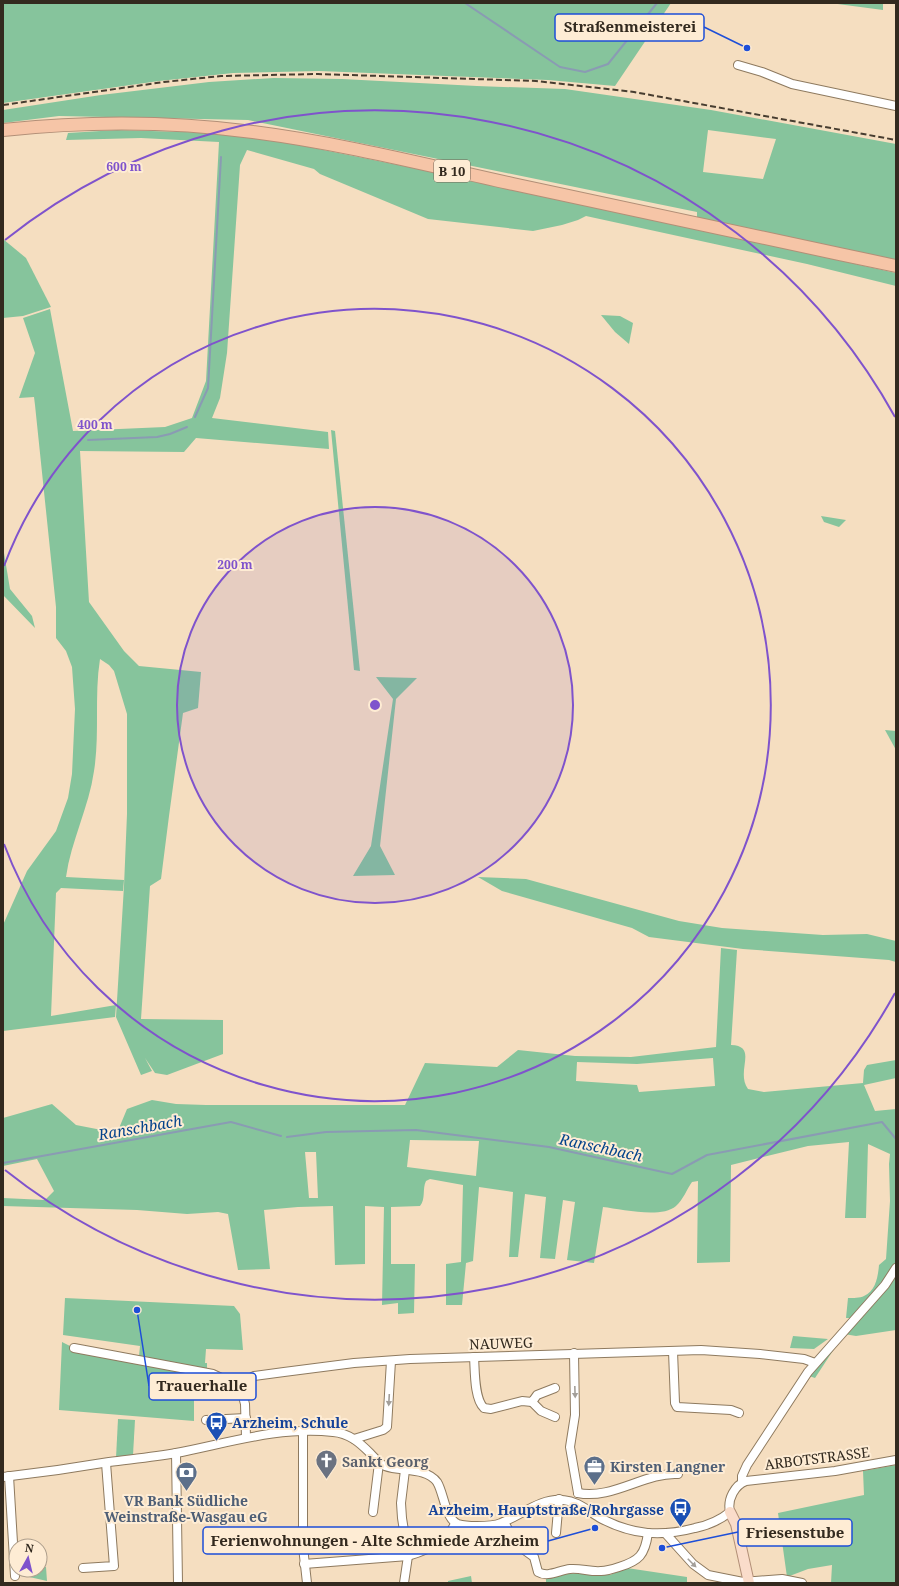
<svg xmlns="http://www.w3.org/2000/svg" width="899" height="1586" viewBox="0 0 899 1586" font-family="'Noto Serif',serif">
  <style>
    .green { fill: #86c49c; fill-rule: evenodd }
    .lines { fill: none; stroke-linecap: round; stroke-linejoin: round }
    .stream { stroke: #8a9bb3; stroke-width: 2 }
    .minor-casing { stroke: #8e7a5f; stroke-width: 10 }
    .major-casing { stroke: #b28f77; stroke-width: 12 }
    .highway-casing { stroke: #b28f77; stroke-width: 14 }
    .minor { stroke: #fff; stroke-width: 8 }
    .major { stroke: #fadcca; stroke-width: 10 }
    .highway { stroke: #f6c5a7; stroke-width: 12 }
    .rail { stroke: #473d30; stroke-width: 2; stroke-dasharray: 6 3; stroke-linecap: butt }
    .oneway { fill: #a39f9a }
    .ring { fill: none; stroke: #7f53cc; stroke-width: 2 }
    .labels { text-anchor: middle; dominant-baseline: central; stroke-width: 4; stroke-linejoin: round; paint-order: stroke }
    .shield { fill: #feecd4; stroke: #706455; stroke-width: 1 }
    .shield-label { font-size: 13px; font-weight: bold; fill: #332a1f }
    .street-label { font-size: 14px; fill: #332a1f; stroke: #feecd4 }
    .transit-label { font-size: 14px; font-weight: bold; fill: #164399; stroke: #feecd4; text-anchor: start }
    .worship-label { font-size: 14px; font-weight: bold; fill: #5b616d; stroke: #feecd4; text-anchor: start }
    .service-label { font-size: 14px; font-weight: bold; fill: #4e5e75; stroke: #feecd4; text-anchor: start }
    .water-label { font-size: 15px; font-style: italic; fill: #02428b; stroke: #feecd4 }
    .centre { fill: #7f53cc; stroke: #feecd4; stroke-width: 2 }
    .ring-label { font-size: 12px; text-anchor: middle; font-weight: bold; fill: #7f53cc; stroke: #feecd4; stroke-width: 4; stroke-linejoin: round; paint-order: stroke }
    .leader { fill: none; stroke: #1d4ed8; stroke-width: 1.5 }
    .callout-dot { fill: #1d4ed8; stroke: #feecd4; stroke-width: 1.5 }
    .callout { fill: #feecd4; stroke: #1d4ed8; stroke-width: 1.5 }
    .callout-label { font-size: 15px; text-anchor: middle; font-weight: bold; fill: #332a1f }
  </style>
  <rect width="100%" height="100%" fill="#f5dec0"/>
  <!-- green -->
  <g class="green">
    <path d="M3 3H671L615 86 548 80 319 71 233 73 159 81 3 103Z"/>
    <path d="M830 3H883V10Z"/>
    <path d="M274 78 342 79 477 86 565 89 711 110 896 144V261L697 219V212L248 120 59 116 3 123V110L101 95 209 82ZM708 130 776 139 763 179 703 172Z"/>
    <path d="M117 130 218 133 294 144 522 190 896 273V286L807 264 586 216 578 220 562 225 533 231 428 219 320 174 314 169 247 150 240 165 227 353 220 398 212 418 328 432 329 449 196 438 184 452 80 451 89 602 124 651 139 666 201 672 198 708 183 713 169 816 161 879 150 886 141 1019 223 1020V1054L167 1075 155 1073 145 1058 152 1071 141 1075 116 1017 124 886 127 814V714L114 671 109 665 100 659C94 696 100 734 94 771 89 807 71 841 66 877L124 880 123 891 61 888 56 893 51 1016 116 1005 115 1017 3 1031V925L27 871 56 831 68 798 72 774 75 709 72 667 66 651 56 638V607L35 405 34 397 19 398 35 353 23 318 50 309 73 431 165 427 192 418 206 381 219 142 141 138 66 140 68 133Z"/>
    <path d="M3 239 26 258 51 307 23 316 3 318Z"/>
    <path d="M601 315 620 316 633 323 629 344 615 332Z"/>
    <path d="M331 430 335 431 360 671 354 670Z"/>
    <path d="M821 516 846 520 839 527 824 522Z"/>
    <path d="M3 547 10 589 32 616 35 628 3 595Z"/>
    <path d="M376 677 417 678 396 699 380 846 395 875 353 876 371 846 393 699Z"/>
    <path d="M885 730 896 731V750Z"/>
    <path d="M478 877 526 879 679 921 722 928 823 935 867 934 896 941V962L889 960 743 949 649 937 632 928 502 891Z"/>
    <path d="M721 948 737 950 731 1045C759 1046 735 1071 748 1089L764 1092 863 1083 864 1070 867 1065 896 1060V1078L864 1085 875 1111 896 1109V1330L856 1336 844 1334 855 1318H846L848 1298C853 1298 860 1298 864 1296 876 1291 878 1276 879 1265L886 1259 890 1201 889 1164 890 1154 868 1144 866 1218H845L849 1142 808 1146 731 1165 730 1262 697 1263 698 1181 692 1182C687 1189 683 1200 676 1206 661 1219 621 1209 603 1207L594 1263 567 1260 575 1202 563 1200 555 1259 540 1258 546 1197 525 1194 518 1257H509L513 1192 479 1187 473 1261 466 1263 462 1305H446V1264L461 1262 463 1185 430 1179 426 1181C422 1189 426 1199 420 1206L391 1207V1264H415L414 1313 398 1314V1303L382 1305 384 1207 365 1206V1264L335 1265 333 1206 298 1207 264 1210 270 1269 238 1270 228 1214 218 1212 187 1214 137 1210 3 1206V1198L45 1200 54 1191 37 1159 3 1166V1118L52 1104 76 1125 117 1133 127 1109 152 1100 176 1104 206 1105H405L425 1063 497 1067 518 1050 575 1056 631 1057 716 1047ZM713 1058 715 1086 639 1092 637 1085 576 1081 577 1062 637 1064ZM410 1140 479 1141 476 1176 407 1167ZM305 1152H316L318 1198H309Z"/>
    <path d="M65 1298 234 1306 240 1314 243 1350 206 1349 205 1363H207V1369L139 1356 140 1346 63 1335Z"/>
    <path d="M793 1336 828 1339 814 1349 790 1348Z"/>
    <path d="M62 1342 74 1348 194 1370V1421L59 1410Z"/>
    <path d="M838 1343 815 1378 809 1376Z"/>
    <path d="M118 1419 135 1420 133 1455 116 1458Z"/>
    <path d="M896 1465V1583H831L832 1565 808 1569 787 1577 778 1513 864 1495 863 1471Z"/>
    <path d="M40 1567H46L47 1581 25 1576 26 1570H40Z"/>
    <path d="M627 1568 687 1577V1583H546V1576L590 1572 610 1575Z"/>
    <path d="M471 1576 472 1583H448V1581Z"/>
  </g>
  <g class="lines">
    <!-- stream -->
    <g class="stream">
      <path d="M465 3 560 67 585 72 608 64 657 3"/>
      <path d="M195 417 208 388 221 157"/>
      <path d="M88 440 157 437 170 434 187 427"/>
      <path d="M287 1137 326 1132 416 1130 549 1147 672 1174 707 1155 882 1122 896 1139"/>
      <path d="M3 1163 231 1122 281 1136"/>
    </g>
    <defs>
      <g id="minor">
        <path d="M738 65 762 72 792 84 896 106"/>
        <path d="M74 1348 213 1374 228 1381 242 1393"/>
        <path d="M673 1351 675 1403 677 1407 731 1410 739 1413"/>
        <path d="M574 1353 575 1415 570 1447 578 1493"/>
        <path d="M474 1357C475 1370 474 1399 484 1408L491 1409 522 1401 532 1402 537 1395 555 1388"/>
        <path d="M532 1402 541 1411 555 1417"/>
        <path d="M206 1420 246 1418"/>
        <path d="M303 1431V1547L307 1583"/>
        <path d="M246 1437 245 1404 242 1393 245 1385 249 1379 254 1376 284 1372 354 1363 410 1359 701 1350 760 1354 804 1359 815 1363"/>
        <path d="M354 1439 383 1430 387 1427 391 1361"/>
        <path d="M176 1453 178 1583"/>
        <path d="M9 1476 15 1576"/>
        <path d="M3 1477C39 1473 74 1468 109 1462 132 1459 154 1457 176 1453 228 1443 280 1426 333 1432 349 1433 360 1443 370 1453 375 1458 379 1464 385 1466 401 1472 426 1467 437 1482 444 1493 445 1519 458 1524 464 1526 471 1526 477 1526 485 1526 494 1526 501 1523 522 1515 540 1498 563 1500 579 1501 589 1512 602 1519 633 1535 661 1537 695 1528 709 1525 719 1521 730 1512 727 1499 735 1485 746 1481L835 1471 896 1460"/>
        <path d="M742 1482V1476L747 1465 808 1372 885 1285 896 1268"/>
        <path d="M578 1493C612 1500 645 1472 678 1474"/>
        <path d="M373 1512 379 1463"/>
        <path d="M504 1522 516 1544 534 1557 538 1572C548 1578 559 1570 570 1569 581 1568 590 1572 601 1571 607 1571 613 1569 619 1567 639 1561 645 1555 648 1533"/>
        <path d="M556 1533 559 1499"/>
        <path d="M666 1534 693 1564 708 1575 743 1582 782 1579 802 1583"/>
        <path d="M304 1564 408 1556C425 1551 449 1541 455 1523"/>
        <path d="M83 1568 114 1566 106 1463"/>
        <path d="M404 1583 408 1556 402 1518 401 1503 405 1470"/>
      </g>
      <path id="major" d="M730 1512 736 1524 749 1583"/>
      <path id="highway" d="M3 130C86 121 170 121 253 132 340 143 427 165 513 184 640 211 768 239 896 266"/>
    </defs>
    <!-- minor casing -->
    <use href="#minor" class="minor-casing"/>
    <!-- major casing -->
    <use href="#major" class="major-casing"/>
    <!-- highway casing -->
    <use href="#highway" class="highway-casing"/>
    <!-- minor -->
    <use href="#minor" class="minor"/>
    <!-- major -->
    <use href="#major" class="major"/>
    <!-- highway -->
    <use href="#highway" class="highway"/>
    <!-- rail -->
    <path class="rail" d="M3 105 164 82 221 76 318 74 536 81 634 92 896 140"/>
  </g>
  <!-- one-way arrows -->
  <defs><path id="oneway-solid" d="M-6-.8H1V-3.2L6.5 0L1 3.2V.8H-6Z"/></defs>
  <g class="oneway">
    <use href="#oneway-solid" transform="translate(575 1392) rotate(88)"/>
    <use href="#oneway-solid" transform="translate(389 1400) rotate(93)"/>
    <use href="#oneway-solid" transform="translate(692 1563) rotate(45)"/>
  </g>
  <!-- distance rings -->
  <circle cx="375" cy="705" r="198" fill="#7f53cc" fill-opacity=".12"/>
  <g class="ring">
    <circle cx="375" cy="705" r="198"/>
    <path d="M4 566A396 396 0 1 1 4 844"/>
    <path d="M895 993A594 594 0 0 1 5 1170M5 240A594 594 0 0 1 895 417"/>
  </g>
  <!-- icons -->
  <defs>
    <symbol id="bus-pin" viewBox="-11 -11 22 30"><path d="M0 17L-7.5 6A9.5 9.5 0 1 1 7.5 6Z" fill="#1a4fb4" stroke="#feecd4"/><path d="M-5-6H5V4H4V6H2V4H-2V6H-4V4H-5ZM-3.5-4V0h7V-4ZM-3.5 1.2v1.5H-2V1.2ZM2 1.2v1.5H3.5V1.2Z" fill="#fff"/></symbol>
    <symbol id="church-pin" viewBox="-11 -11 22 30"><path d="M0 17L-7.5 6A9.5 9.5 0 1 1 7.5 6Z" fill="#6b7280" stroke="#feecd4"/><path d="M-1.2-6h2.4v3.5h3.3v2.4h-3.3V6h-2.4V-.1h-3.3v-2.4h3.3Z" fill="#fff"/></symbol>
    <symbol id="office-pin" viewBox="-11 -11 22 30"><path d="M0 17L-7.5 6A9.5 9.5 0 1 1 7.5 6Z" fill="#5c6f8a" stroke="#feecd4"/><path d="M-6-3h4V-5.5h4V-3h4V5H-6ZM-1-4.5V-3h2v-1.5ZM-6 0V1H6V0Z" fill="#fff"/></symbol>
    <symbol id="bank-pin" viewBox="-11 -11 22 30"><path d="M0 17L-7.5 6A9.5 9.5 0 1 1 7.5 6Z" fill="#5c6f8a" stroke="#feecd4"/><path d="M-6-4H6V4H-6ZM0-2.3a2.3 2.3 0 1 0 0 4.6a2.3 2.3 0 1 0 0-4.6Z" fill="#fff"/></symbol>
  </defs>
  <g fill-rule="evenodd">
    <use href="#bus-pin" x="204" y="1410" width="25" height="34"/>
    <use href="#church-pin" x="314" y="1448" width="25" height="34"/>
    <use href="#office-pin" x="582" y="1454" width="25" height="34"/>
    <use href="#bank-pin" x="174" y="1460" width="25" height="34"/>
    <use href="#bus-pin" x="668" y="1496" width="25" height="34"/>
  </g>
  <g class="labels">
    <!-- shield labels -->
    <rect class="shield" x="434" y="160" width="36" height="22" rx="3"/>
    <g class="shield-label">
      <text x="452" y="171">B 10</text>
    </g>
    <!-- street labels -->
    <g class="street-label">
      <text transform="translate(501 1343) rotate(-2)">NAUWEG</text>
      <text transform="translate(817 1458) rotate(-7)">ARBOTSTRASSE</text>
    </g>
    <!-- transit labels -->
    <g class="transit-label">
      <text x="232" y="1422">Arzheim, Schule</text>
      <text x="664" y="1509" text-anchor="end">Arzheim, Hauptstraße/Rohrgasse</text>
    </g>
    <!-- worship labels -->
    <g class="worship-label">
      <text x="342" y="1461">Sankt Georg</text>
    </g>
    <!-- service labels -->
    <g class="service-label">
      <text x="610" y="1466">Kirsten Langner</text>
      <text x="186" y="1500" text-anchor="middle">VR Bank Südliche<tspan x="186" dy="16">Weinstraße-Wasgau eG</tspan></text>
    </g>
    <!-- water labels -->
    <g class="water-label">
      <text transform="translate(140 1127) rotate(-10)">Ranschbach</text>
      <text transform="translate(601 1147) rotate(12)">Ranschbach</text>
    </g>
  </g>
  <circle cx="375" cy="705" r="6" class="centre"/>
  <g class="ring-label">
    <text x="124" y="171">600 m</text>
    <text x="95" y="429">400 m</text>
    <text x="235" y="569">200 m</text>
  </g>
  <!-- callouts -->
  <path class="leader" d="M747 48L704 27M137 1310L149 1386M662 1548L738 1532M595 1528L548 1541"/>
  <g class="callout-dot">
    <circle cx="747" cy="48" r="4"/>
    <circle cx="137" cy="1310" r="4"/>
    <circle cx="662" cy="1548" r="4"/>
    <circle cx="595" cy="1528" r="4"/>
  </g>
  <g class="callout">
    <rect x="555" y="14" width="149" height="27" rx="4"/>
    <rect x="149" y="1373" width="107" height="27" rx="4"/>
    <rect x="738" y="1519" width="114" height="27" rx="4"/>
    <rect x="203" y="1527" width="345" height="27" rx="4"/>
  </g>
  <g class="callout-label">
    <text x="630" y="32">Straßenmeisterei</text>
    <text x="202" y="1391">Trauerhalle</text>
    <text x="795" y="1538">Friesenstube</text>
    <text x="375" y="1546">Ferienwohnungen - Alte Schmiede Arzheim</text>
  </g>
  <!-- border -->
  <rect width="899" height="1586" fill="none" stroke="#332a1f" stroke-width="8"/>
  <!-- north arrow -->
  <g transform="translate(28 1558) rotate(8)"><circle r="19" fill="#feecd4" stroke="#ad9e8c"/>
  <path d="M0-3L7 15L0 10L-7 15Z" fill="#7f53cc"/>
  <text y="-6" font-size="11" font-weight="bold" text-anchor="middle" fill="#332a1f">N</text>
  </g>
</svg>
